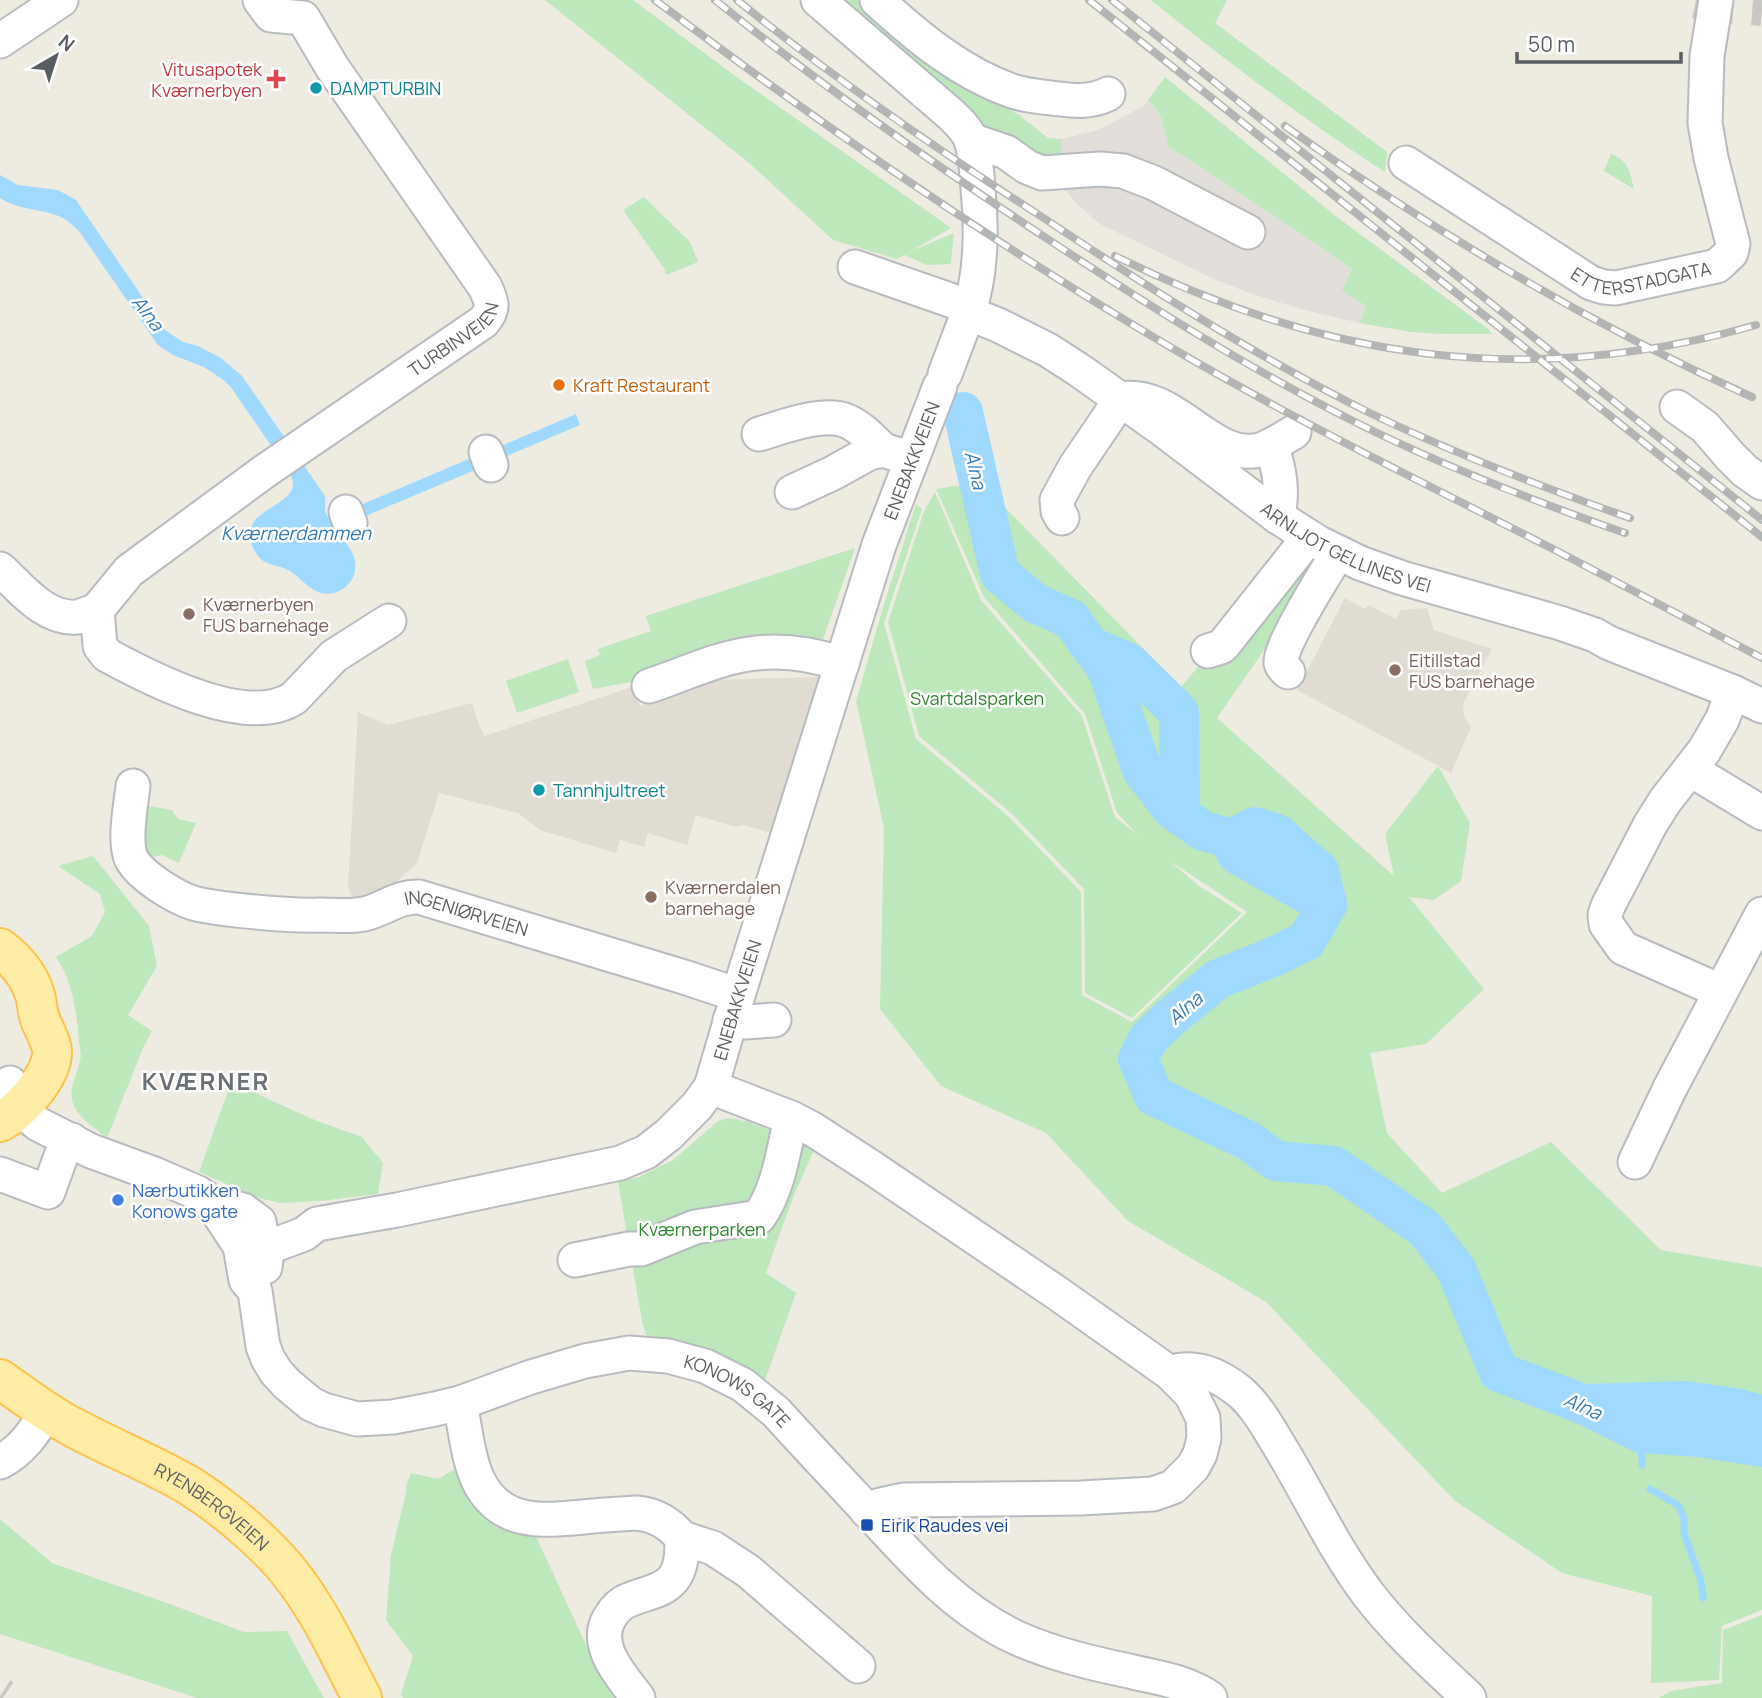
<svg xmlns="http://www.w3.org/2000/svg" width="1762" height="1698" viewBox="0 0 1762 1698" font-family="Manrope,sans-serif">
  <style>
    .industrial { fill: #e1ded9 }
    .education { fill: #e0dcd2 }
    .green { fill: #bde8bb }
    .water { fill: #a0d9ff }
    .lines { fill: none; stroke-linecap: round; stroke-linejoin: round }
    .stream { stroke: #a0d9ff; stroke-width: 7 }
    .river { stroke: #a0d9ff; stroke-width: 40 }
    .highway-tunnel { stroke: #c9c8c2; stroke-width: 38; stroke-dasharray: 38 19; stroke-linecap: butt }
    .minor-casing { stroke: #b7babf; stroke-width: 37 }
    .major-casing { stroke: #fcc44c; stroke-width: 42 }
    .minor { stroke: #fff; stroke-width: 33 }
    .major { stroke: #ffeda5; stroke-width: 38 }
    .rail-casing { stroke: #b3b4b4; stroke-width: 8 }
    .rail { stroke: #fff; stroke-width: 5; stroke-dasharray: 16; stroke-linecap: butt }
    .health-dot { fill: #e0444e; stroke: #fff; stroke-width: 2.5 }
    .culture-dot { fill: #0f9aa8; stroke: #fff; stroke-width: 2.5 }
    .food-dot { fill: #e8710a; stroke: #fff; stroke-width: 2.5 }
    .education-dot { fill: #8d6e63; stroke: #fff; stroke-width: 2.5 }
    .shop-dot { fill: #3f7fe0; stroke: #fff; stroke-width: 2.5 }
    .transit-dot { fill: #1a4fb4; stroke: #fff; stroke-width: 2.5 }
    .labels { text-anchor: middle; dominant-baseline: central; stroke-width: 5; stroke-linejoin: round; paint-order: stroke }
    .health-label { font-size: 18px; fill: #be3a42; stroke: #fff; text-anchor: end }
    .culture-label { font-size: 18px; fill: #0d838f; stroke: #fff; text-anchor: start }
    .street-label { font-size: 18px; fill: #5a5e63; stroke: #fff }
    .food-label { font-size: 18px; fill: #c56008; stroke: #fff; text-anchor: start }
    .education-label { font-size: 18px; fill: #785e54; stroke: #fff; text-anchor: start }
    .park-label { font-size: 18px; fill: #2e862f; stroke: #fff }
    .shop-label { font-size: 18px; fill: #366cbe; stroke: #fff; text-anchor: start }
    .transit-label { font-size: 18px; fill: #164399; stroke: #fff; text-anchor: start }
    .water-label { font-size: 19px; font-style: italic; fill: #367ab8; stroke: #fff }
    .district-label { font-size: 24px; font-weight: bold; letter-spacing: 2px; fill: #6a7075; stroke: #fff }
  </style>
  <rect width="100%" height="100%" fill="#eeebe1"/>
  <!-- industrial -->
  <path class="industrial" d="M1148 100 1156 107 1165 129 1169 148 1187 158 1315 243 1352 269 1343 290 1366 306 1360 323 1304 310 1249 293 1214 279 1100 224 1079 206 1066 191 1060 180 1062 139 1098 130 1144 106Z"/>
  <!-- education -->
  <g class="education">
    <path d="M1345 598 1365 609 1368 605 1396 619 1401 610 1427 608 1434 630 1492 649 1464 702 1463 712 1465 719 1471 727 1451 773 1297 690Z"/>
    <path d="M819 677 771 833 744 825 735 827 696 815 687 845 648 833 644 847 620 840 616 853 540 830 518 813 439 793 417 863 391 887 353 900 348 887 358 712 388 725 472 703 479 725 484 736 632 687 640 706 710 680Z"/>
  </g>
  <!-- green -->
  <g class="green">
    <path d="M545 0H633L734 75 951 228 911 251 954 233 951 264 926 265 905 255 897 259 833 240 748 162Z"/>
    <path d="M837 0H861L958 80 1019 115 1048 138 1062 139V159L1047 160 995 135Z"/>
    <path d="M1151 0H1227L1215 23 1387 152 1385 172C1304 120 1226 61 1151 0Z"/>
    <path d="M1165 77 1337 217 1488 329 1492 334H1442L1411 332 1360 323 1366 306 1342 290 1352 269 1315 243 1187 158 1169 148C1165 130 1162 112 1148 100Z"/>
    <path d="M1611 154C1629 161 1630 172 1634 189L1604 171Z"/>
    <path d="M644 197 690 242 698 262 666 275 664 268 623 210Z"/>
    <path d="M980 482 1181 687 1288 560 1315 577 1217 718 1394 876 1385 834 1438 766 1470 823 1461 881 1434 900 1409 897 1484 989 1426 1044 1370 1053 1387 1133 1442 1193 1551 1142 1661 1250 1762 1267V1610L1722 1626 1719 1680 1651 1683 1652 1596 1562 1573 1454 1500 1266 1302 1128 1221 1046 1133 941 1086 880 1009 884 828 856 701 884 604 916 504 922 509 884 623 916 739 1009 817 1081 892 1082 995 1132 1022 1247 912 1170 861 1199 886 1242 913 1132 1018 1085 993 1084 889 1011 813 919 736 888 622 924 511 935 492 981 600 1082 716 1115 817 1138 835 1117 813 1085 714 984 597 936 489Z"/>
    <path d="M855 548 820 648 637 685 631 682 593 689 585 661 600 655 598 649 651 631 646 616Z"/>
    <path d="M568 659 579 692 517 713 506 681Z"/>
    <path d="M149 806 172 810 178 819 196 823 179 863 162 855 139 859 136 826Z"/>
    <path d="M93 856 149 926 157 966 128 1015 152 1031 143 1048 107 1138C95 1128 78 1118 73 1103 68 1087 77 1076 80 1061 82 1054 79 1047 79 1040 76 1010 73 982 56 957L92 936 105 912 100 894 58 866Z"/>
    <path d="M232 1080 266 1098 317 1121 362 1137 383 1163 378 1194 320 1201 280 1203 259 1198 199 1172Z"/>
    <path d="M729 1118 749 1122 795 1141 817 1143 792 1200 766 1273 796 1293 765 1380C727 1352 692 1342 646 1335L642 1321 618 1182 639 1177 673 1160 718 1121Z"/>
    <path d="M460 1466 477 1511 534 1532 599 1673 619 1698H403L401 1694 413 1656 386 1620 391 1555 405 1497 407 1483 411 1473 438 1479Z"/>
    <path d="M0 1519 52 1563 170 1604 244 1632 287 1631 324 1698H197L0 1634Z"/>
    <path d="M1762 1615V1698H1659L1671 1691 1722 1683 1723 1630Z"/>
  </g>
  <!-- water -->
  <g class="water">
    <path d="M0 175 18 185 58 190 76 200 165 330 183 342 198 346 221 358 242 376 325 496V512L329 519 340 515 336 529C342 539 354 550 355 562 358 581 340 597 321 593 307 589 299 575 286 569 279 566 271 565 265 562 259 559 254 551 252 545 242 513 276 511 290 493 295 487 293 480 290 473L230 386 222 379 204 367 173 355 158 345 79 231C73 226 68 220 61 217 41 208 20 211 0 198Z"/>
    <path d="M576 414 580 425 493 462 489 451Z"/>
    <path d="M483 453 487 465 356 520 351 509Z"/>
  </g>
  <g class="lines">
    <!-- stream -->
    <g class="stream">
      <path d="M1641 1433 1642 1465"/>
      <path d="M1650 1489 1679 1506 1684 1518V1533L1701 1581 1703 1598"/>
    </g>
    <!-- river -->
    <g class="river">
      <path d="M963 412 1000 574 1035 603 1071 619 1108 671 1142 770 1172 809 1203 831 1233 839 1254 827 1277 834 1319 871 1327 905 1306 941 1273 957 1218 979 1170 1018 1148 1039 1138 1059 1154 1096 1249 1141 1276 1161 1334 1166 1424 1228 1456 1269 1499 1372 1583 1404 1641 1433 1700 1437 1762 1447"/>
      <path d="M1092 647 1129 663 1179 712 1180 815"/>
      <path d="M1230 839 1237 854 1327 905"/>
      <path d="M1685 1401 1734 1408 1762 1415"/>
      <path d="M1586 1404 1685 1401 1719 1440"/>
    </g>
    <!-- highway-tunnel -->
    <g class="highway-tunnel">
      <path d="M1696 0 1710 3 1762 7"/>
      <path d="M0 1696 3 1698"/>
    </g>
    <defs>
      <g id="minor">
        <path d="M818 0 947 111C956 119 967 129 971 140 976 156 977 173 978 189 982 230 982 274 968 314"/>
        <path d="M877 0C917 37 961 73 1012 91 1027 96 1044 97 1060 99 1077 101 1092 102 1108 94"/>
        <path d="M0 41 61 0"/>
        <path d="M971 140 1006 152 1027 167 1042 173 1100 169 1123 171 1154 183 1248 232"/>
        <path id="s1" d="M1406 163 1591 283 1604 287 1616 288 1717 266 1731 253 1733 244 1711 158 1705 123 1707 56 1716 0"/>
        <path d="M855 267 970 307"/>
        <path id="s2" d="M945 374 968 313 998 325 1048 350 1079 370 1162 429 1278 517 1319 543 1360 563 1402 578 1560 623 1595 635 1609 643 1733 692 1762 706"/>
        <path d="M1677 407 1705 427 1730 456 1745 471 1762 483"/>
        <path d="M759 434C783 427 823 411 847 421 861 427 872 439 883 450"/>
        <path d="M1271 445C1280 470 1283 491 1278 517"/>
        <path d="M486 452 491 465"/>
        <path d="M792 492 833 473 869 453 883 450 899 455"/>
        <path d="M346 512 350 523"/>
        <path d="M1062 518 1058 511 1057 500 1075 467 1121 399C1175 390 1211 462 1260 450 1272 446 1284 438 1294 432"/>
        <path d="M0 569C21 588 45 620 77 617 83 616 91 612 97 610"/>
        <path id="s3" d="M97 610 129 571 265 471 483 322C495 309 492 302 485 287L332 67 303 18 271 15 260 0"/>
        <path d="M97 610 100 646 107 655C151 679 247 729 294 698L334 656 389 621"/>
        <path d="M1208 651 1221 647 1225 643 1297 552 1307 537"/>
        <path d="M1288 672C1286 670 1282 667 1281 663 1278 648 1328 569 1338 553"/>
        <path d="M649 686C682 675 715 659 749 654 781 649 812 654 842 664"/>
        <path d="M1691 770 1762 813"/>
        <path id="s4" d="M133 786C131 805 123 843 132 860 142 877 175 897 193 903 207 907 221 908 235 910 264 913 292 916 321 915 335 915 349 917 364 914 383 910 398 896 419 897L684 977 738 995"/>
        <path d="M1720 991 1623 948 1606 924 1605 915 1608 906 1650 825 1665 801 1704 751 1722 720 1733 692"/>
        <path d="M730 1020 745 1022 774 1020"/>
        <path d="M10 1083 19 1108 38 1124 91 1151 154 1174 198 1193 211 1202 243 1210 259 1222 266 1260 265 1267"/>
        <path d="M711 1087 791 1118 814 1130 871 1167 1057 1293 1170 1373 1191 1394 1203 1418 1204 1438 1200 1454 1193 1467 1173 1487 1153 1494 1080 1498 903 1500 880 1505 867 1511"/>
        <path d="M1635 1162 1670 1088 1762 914"/>
        <path d="M0 1174 48 1192 61 1156 72 1140"/>
        <path id="s5" d="M211 1202 240 1246 246 1280 255 1291 263 1346 268 1359 276 1372 287 1384 311 1404 324 1410 357 1419 393 1417 435 1409 460 1403 531 1377 585 1361 629 1353 668 1356 705 1366 743 1385 776 1412C806 1445 837 1478 867 1510 911 1558 956 1610 1017 1638 1053 1654 1091 1663 1129 1671 1157 1678 1186 1681 1210 1698"/>
        <path id="s6" d="M240 1246 264 1249 304 1234 317 1224 397 1210 620 1163 646 1152 668 1135 697 1106 711 1087 738 995 879 545 940 386"/>
        <path d="M575 1260 629 1249H641L695 1227 759 1217C779 1188 783 1152 791 1118"/>
        <path d="M1170 1373C1194 1364 1219 1375 1239 1391 1258 1407 1270 1431 1283 1452 1311 1499 1335 1550 1368 1594 1398 1633 1434 1665 1469 1698"/>
        <path d="M460 1403C465 1427 468 1460 479 1482 501 1525 542 1521 583 1517 601 1515 619 1514 637 1513 656 1515 669 1523 682 1538 682 1552 682 1568 673 1579 663 1592 644 1593 629 1600 620 1603 615 1609 610 1617 592 1645 622 1677 638 1698"/>
        <path d="M0 1462C22 1451 34 1432 47 1412"/>
        <path d="M682 1538 713 1548 748 1571 858 1666"/>
      </g>
      <g id="major">
        <path d="M0 948C16 960 29 975 35 995 37 1001 37 1009 39 1016 42 1027 51 1039 52 1051 53 1075 20 1112 0 1122"/>
        <path id="s7" d="M0 1379C23 1395 46 1413 71 1426 109 1447 153 1464 190 1486 221 1506 251 1531 276 1557 314 1597 337 1650 362 1698"/>
      </g>
    </defs>
    <!-- minor casing -->
    <use href="#minor" class="minor-casing"/>
    <!-- major casing -->
    <use href="#major" class="major-casing"/>
    <!-- minor -->
    <use href="#minor" class="minor"/>
    <!-- major -->
    <use href="#major" class="major"/>
    <defs>
      <g id="rail">
        <path d="M655 0C822 126 996 245 1177 351 1300 423 1428 485 1555 550 1624 586 1693 622 1762 658"/>
        <path d="M715 0C820 85 931 162 1043 236 1146 304 1249 369 1359 424 1445 467 1534 501 1625 533"/>
        <path d="M737 0C833 78 935 148 1039 215 1146 286 1255 356 1370 413 1455 454 1542 487 1630 518"/>
        <path d="M1089 0 1762 537"/>
        <path d="M1112 0 1762 520"/>
        <path d="M1285 126C1432 231 1588 323 1752 397"/>
        <path d="M1115 256C1326 360 1528 390 1756 325"/>
      </g>
    </defs>
    <!-- rail casing -->
    <use href="#rail" class="rail-casing"/>
    <!-- rail -->
    <use href="#rail" class="rail"/>
  </g>
  <!-- markers -->
  <path class="health-dot" d="M272.5 68.5h7v7h7v7h-7v7h-7v-7h-7v-7h7z"/>
  <g class="culture-dot">
    <circle cx="316" cy="88" r="7"/>
    <circle cx="539" cy="790" r="7"/>
  </g>
  <circle class="food-dot" cx="559" cy="385" r="7"/>
  <g class="education-dot">
    <circle cx="189" cy="614" r="7"/>
    <circle cx="1395" cy="670" r="7"/>
    <circle cx="651" cy="897" r="7"/>
  </g>
  <circle class="shop-dot" cx="118" cy="1200" r="7"/>
  <rect class="transit-dot" x="860" y="1518" width="14" height="14" rx="3.5"/>
  <g class="labels">
    <!-- health labels -->
    <g class="health-label">
      <text x="262" y="69">Vitusapotek<tspan x="262" dy="21">Kværnerbyen</tspan></text>
    </g>
    <!-- culture labels -->
    <g class="culture-label">
      <text x="330" y="88">DAMPTURBIN</text>
      <text x="553" y="790">Tannhjultreet</text>
    </g>
    <!-- street labels -->
    <g class="street-label">
      <text stroke="none"><textPath href="#s1" startOffset="271">ETTERSTADGATA</textPath></text>
      <text stroke="none"><textPath href="#s3" startOffset="450">TURBINVEIEN</textPath></text>
      <text stroke="none"><textPath href="#s6" startOffset="1171">ENEBAKKVEIEN</textPath></text>
      <text stroke="none"><textPath href="#s2" startOffset="513">ARNLJOT GELLINES VEI</textPath></text>
      <text stroke="none"><textPath href="#s4" startOffset="430">INGENIØRVEIEN</textPath></text>
      <text stroke="none"><textPath href="#s6" startOffset="604">ENEBAKKVEIEN</textPath></text>
      <text stroke="none"><textPath href="#s5" startOffset="681">KONOWS GATE</textPath></text>
      <text stroke="none"><textPath href="#s7" startOffset="248">RYENBERGVEIEN</textPath></text>
    </g>
    <!-- food labels -->
    <g class="food-label">
      <text x="573" y="385">Kraft Restaurant</text>
    </g>
    <!-- education labels -->
    <g class="education-label">
      <text x="203" y="604">Kværnerbyen<tspan x="203" dy="21">FUS barnehage</tspan></text>
      <text x="1409" y="660">Eitillstad<tspan x="1409" dy="21">FUS barnehage</tspan></text>
      <text x="665" y="887">Kværnerdalen<tspan x="665" dy="21">barnehage</tspan></text>
    </g>
    <!-- park labels -->
    <g class="park-label">
      <text x="977" y="698">Svartdalsparken</text>
      <text x="702" y="1229">Kværnerparken</text>
    </g>
    <!-- shop labels -->
    <g class="shop-label">
      <text x="132" y="1190">Nærbutikken<tspan x="132" dy="21">Konows gate</tspan></text>
    </g>
    <!-- transit labels -->
    <g class="transit-label">
      <text x="881" y="1525">Eirik Raudes vei</text>
    </g>
    <!-- water labels -->
    <g class="water-label">
      <text transform="translate(148 313) rotate(53)">Alna</text>
      <text transform="translate(976 470) rotate(77)">Alna</text>
      <text x="296" y="533">Kværnerdammen</text>
      <text transform="translate(1185 1008) rotate(-41)">Alna</text>
      <text transform="translate(1583 1406) rotate(24)">Alna</text>
    </g>
    <!-- district labels -->
    <g class="district-label">
      <text x="206" y="1080">KVÆRNER</text>
    </g>
  </g>
  <!-- north arrow -->
  <g transform="translate(56 56) rotate(39)" stroke="#ffffff" stroke-width="5" paint-order="stroke">
  <path d="M0-5L12 26L0 18L-12 26Z" fill="#5a5e63"/>
  <text y="-10" font-size="19" font-weight="bold" text-anchor="middle" fill="#5a5e63">N</text>
  </g>
  <!-- scale -->
  <path d="M1517 52v10h164v-10" fill="none" stroke="#5a5e63" stroke-width="3.5"/>
  <text x="1528" y="52" font-size="21" fill="#5a5e63" stroke="#ffffff" stroke-width="5" paint-order="stroke">50 m</text>
</svg>
